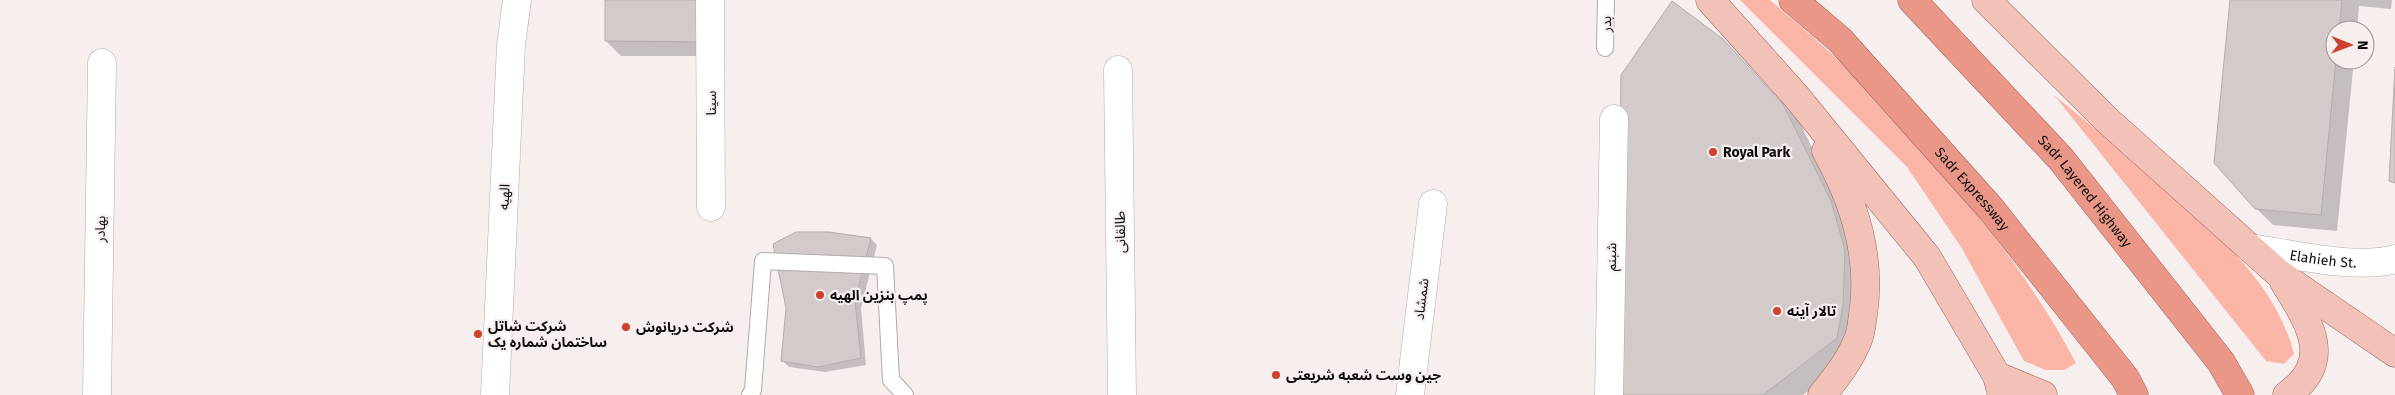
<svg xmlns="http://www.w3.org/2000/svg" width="2395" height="395" viewBox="0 0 2395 395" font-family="'Fira Sans','Noto Sans Arabic',sans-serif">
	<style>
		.green { fill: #fbb5a7 }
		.shadow { fill: #0003 }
		.building { fill: #d2cbca; stroke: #b3adab }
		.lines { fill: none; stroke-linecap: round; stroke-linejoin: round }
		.lane-casing { stroke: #b1aaa9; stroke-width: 18 }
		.street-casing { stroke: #b1aaa9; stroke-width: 29 }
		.primary-casing { stroke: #9d665d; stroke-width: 29 }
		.highway-casing { stroke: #9d665d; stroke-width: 29 }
		.lane { stroke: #fff; stroke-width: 16 }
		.street { stroke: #fff; stroke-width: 28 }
		.primary { stroke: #f2c1b8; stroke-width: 28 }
		.highway { stroke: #ea9788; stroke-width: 28 }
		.poi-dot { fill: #ce412e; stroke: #f6efee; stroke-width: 2 }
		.labels { text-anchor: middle; stroke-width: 4.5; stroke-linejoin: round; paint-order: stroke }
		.street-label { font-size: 14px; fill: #0e0c0c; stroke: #f6efee }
		.poi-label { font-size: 14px; font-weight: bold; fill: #0e0c0c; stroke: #f6efee; text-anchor: start }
	</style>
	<rect width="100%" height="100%" fill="#f6efee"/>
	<g class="green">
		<path d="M1740,0H1770C1796,23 1825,46 1849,71C1935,159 2018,254 2076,363L2064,370H2046L2024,361L1961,247L1907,167Z"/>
		<path d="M2054,95C2094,128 2135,161 2174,196C2223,240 2277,287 2294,354L2284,364L2266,361Z"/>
	</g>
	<g class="shadow">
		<polygon points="606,0 715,0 718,56 621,56 606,41"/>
		<polygon points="2231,0 2392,0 2391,9 2359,6 2357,30 2335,30 2335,60 2354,60 2337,231 2273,225 2256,208"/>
		<polygon points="1740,58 1800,123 1848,220 1862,268 1854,356 1803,395 1613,395"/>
		<polygon points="829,233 871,239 877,245 861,308 866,365 825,372 789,367 782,360"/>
	</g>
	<g class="building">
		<polygon points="605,0 701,0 703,42 605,41"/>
		<polygon points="2230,0 2342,0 2339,30 2335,30 2336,60 2321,215 2255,209 2214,163"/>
		<polygon points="1672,1 1723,39 1783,104 1831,201 1845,250 1843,305 1837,338 1763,395 1612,395 1618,283 1621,75"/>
		<polygon points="2395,67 2395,183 2389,181"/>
		<polygon points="796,232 829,232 871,238 855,301 861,358 818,367 781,361 786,308 773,244"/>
	</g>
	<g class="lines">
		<g class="lane-casing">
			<g id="lane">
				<polyline points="1605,48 1606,0"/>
				<polyline points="750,395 753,390 763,261 885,266 891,380 905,395"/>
			</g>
		</g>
		<g class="street-casing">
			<g id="street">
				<polyline points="710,0 711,207"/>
				<polyline points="1118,70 1122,395"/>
				<path id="s1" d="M2250,248C2292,254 2355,270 2395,259"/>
				<polyline points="97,395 102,63"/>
				<polyline points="495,395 511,45 517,0"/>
				<polyline points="1410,395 1433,204"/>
				<polyline points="1609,395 1614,119"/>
			</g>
		</g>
		<g class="primary-casing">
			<g id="primary">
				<polyline points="1710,0 1795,95 1927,257 1997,376 2002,395"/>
				<polyline points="1986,0 2108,121 2278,273 2395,353"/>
				<path d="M2284,282C2308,321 2336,360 2287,395"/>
				<polyline points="1997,376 2043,395"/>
				<path d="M1822,395C1836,378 1851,359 1859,337C1861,331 1862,322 1863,315C1872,258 1854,201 1826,151"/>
			</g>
		</g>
		<g class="highway-casing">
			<g id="highway">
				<path id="s2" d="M1793,0L1840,40L1991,209L2125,378L2134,395"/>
				<path id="s3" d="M1912,0L2061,159L2221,362L2240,395"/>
			</g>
		</g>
		<use href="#lane" class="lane"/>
		<use href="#street" class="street"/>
		<use href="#primary" class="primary"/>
		<use href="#highway" class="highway"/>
	</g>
	<g class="poi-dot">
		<circle cx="1713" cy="152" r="5"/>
		<circle cx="820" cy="295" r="5"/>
		<circle cx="1777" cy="311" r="5"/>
		<circle cx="626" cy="327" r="5"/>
		<circle cx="478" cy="334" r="5"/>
		<circle cx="1276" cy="375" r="5"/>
	</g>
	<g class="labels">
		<g class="street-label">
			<text transform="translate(1606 24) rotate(-89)" y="5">بدر</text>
			<text transform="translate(711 103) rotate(-90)" y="5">سینا</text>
			<text dy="5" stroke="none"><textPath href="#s2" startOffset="261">Sadr Expressway</textPath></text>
			<text dy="5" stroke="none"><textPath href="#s3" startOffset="258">Sadr Layered Highway</textPath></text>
			<text transform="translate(504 197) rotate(-87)" y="5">الهیه</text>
			<text transform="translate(100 229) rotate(-89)" y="5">بهادر</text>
			<text transform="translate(1120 232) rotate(-91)" y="5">طالقانی</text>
			<text transform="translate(1611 257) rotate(-89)" y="5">شبنم</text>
			<text dy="5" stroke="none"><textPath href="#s1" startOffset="74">Elahieh St.</textPath></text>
			<text transform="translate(1421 299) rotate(-83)" y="5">شمشاد</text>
		</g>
		<g class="poi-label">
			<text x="1723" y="157">Royal Park</text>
			<text x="830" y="300">پمپ بنزین الهیه</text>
			<text x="1787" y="316">تالار آینه</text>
			<text x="488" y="331">شرکت شاتل<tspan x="488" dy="16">ساختمان شماره یک</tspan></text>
			<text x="636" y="332">شرکت دریانوش</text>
			<text x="1286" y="380">جین وست شعبه شریعتی</text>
		</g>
	</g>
	<g transform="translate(2350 45) rotate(91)"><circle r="24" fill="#f6efee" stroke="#999494"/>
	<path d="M0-4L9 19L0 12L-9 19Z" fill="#ce412e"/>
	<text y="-8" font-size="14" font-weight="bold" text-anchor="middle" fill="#0e0c0c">N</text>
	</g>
</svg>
